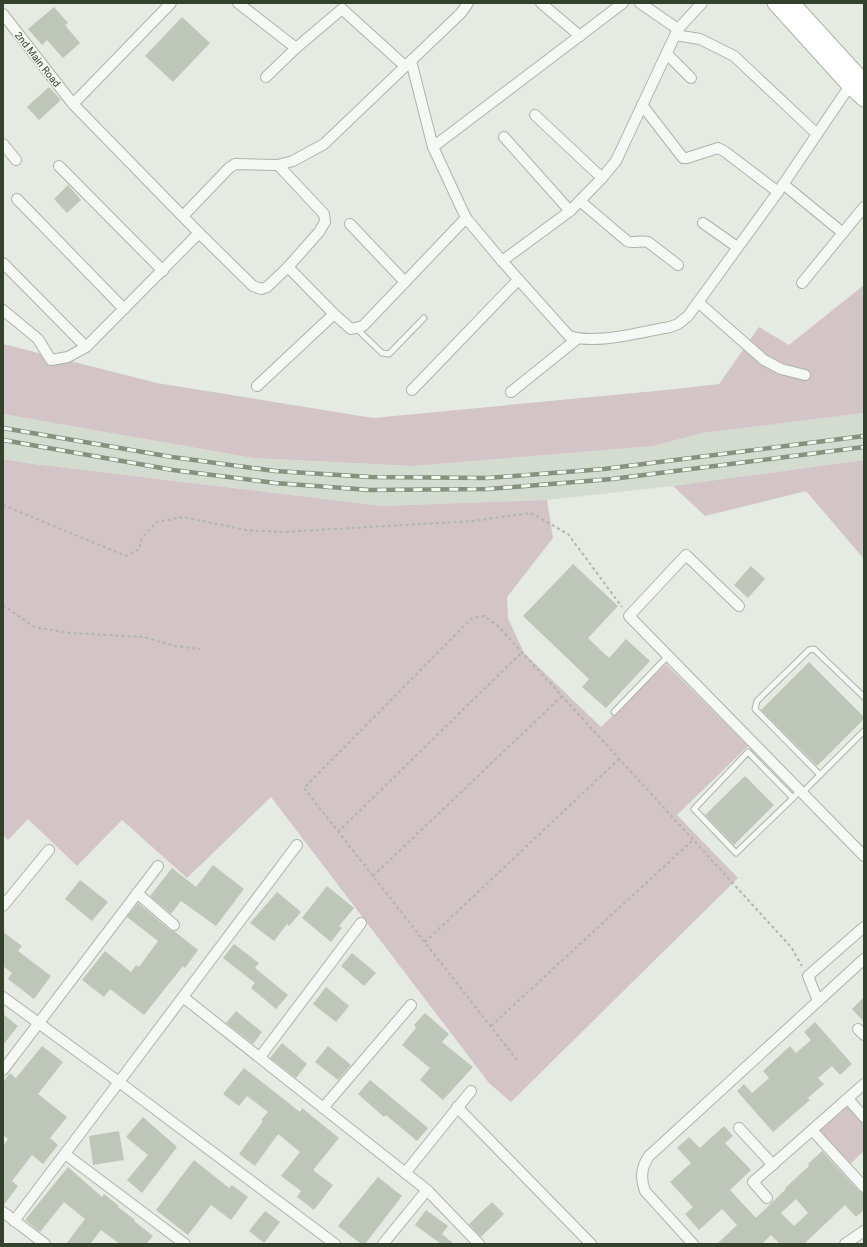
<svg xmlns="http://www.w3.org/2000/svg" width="867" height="1247" viewBox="0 0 867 1247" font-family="Roboto,sans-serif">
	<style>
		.built { fill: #d4dbd1 }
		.green { fill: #d3c4c8 }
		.building { fill: #bec6ba; fill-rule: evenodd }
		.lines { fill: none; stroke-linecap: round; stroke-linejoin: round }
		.service-casing { stroke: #acb4a8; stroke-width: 7 }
		.minor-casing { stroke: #acb4a8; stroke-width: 12 }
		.primary-casing { stroke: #a9b4a3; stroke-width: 17 }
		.path { stroke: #b0b6ad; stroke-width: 2; stroke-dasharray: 3 3; stroke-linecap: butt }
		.service { stroke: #f6f8f5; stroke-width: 5 }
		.minor { stroke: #f6f8f5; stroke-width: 10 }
		.primary { stroke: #fff; stroke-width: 15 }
		.rail-casing { stroke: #85927d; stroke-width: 4.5 }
		.rail { stroke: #f4f7f2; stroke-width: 3; stroke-dasharray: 9; stroke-linecap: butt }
		.labels { text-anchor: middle; stroke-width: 3; stroke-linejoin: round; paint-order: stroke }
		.street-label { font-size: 10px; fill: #33402c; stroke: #f4f7f2 }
	</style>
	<rect width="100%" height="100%" fill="#e5eae3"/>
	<polygon class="built" points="864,413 864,460 673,486 547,500 382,506 26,463 3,459 3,414 253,458 413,466 653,446 703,433"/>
	<g class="green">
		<polygon points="864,285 864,413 703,433 653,446 413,466 253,458 3,414 3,344 157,383 373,418 676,389 719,384 759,327 789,345"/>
		<polygon points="3,459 26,463 382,506 547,500 553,538 507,597 508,618 524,653 601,727 666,664 748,746 677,815 738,878 511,1102 489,1083 271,797 187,878 122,820 77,866 28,819 8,840 3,835"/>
		<polygon points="864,460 864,559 806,491 705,516 673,486"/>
		<polygon points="848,1105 864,1122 864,1151 849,1165 819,1131"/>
	</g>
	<g class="building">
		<polygon points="54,7 68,23 65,25 80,43 63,58 47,40 42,45 28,29"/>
		<polygon points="182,17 210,43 173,82 145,56"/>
		<polygon points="49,87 61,100 39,120 27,107"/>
		<polygon points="68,185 81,200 67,213 54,199"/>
		<polygon points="573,564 618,606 588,638 609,658 626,639 650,661 606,708 582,687 589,679 523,616"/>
		<polygon points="751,566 765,579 748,598 734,585"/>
		<polygon points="809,662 864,717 864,719 817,766 761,710"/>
		<polygon points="745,776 774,805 734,845 705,815"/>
		<polygon points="213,865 244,889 216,926 181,901 171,914 150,896 172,868 196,887"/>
		<polygon points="80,880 108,902 92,921 65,899"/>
		<polygon points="327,886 354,908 339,926 342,928 331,942 302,918"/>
		<polygon points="277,892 301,912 289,926 287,924 274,941 250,923"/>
		<polygon points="138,903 170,930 174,931 198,950 185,968 183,966 144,1015 110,989 104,997 82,980 105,951 131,972 136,965 139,967 158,941 127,917"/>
		<polygon points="3,932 22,946 18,951 51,976 34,999 8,979 12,973 3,966"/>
		<polygon points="234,944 259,963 255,968 288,995 276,1009 251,988 255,983 223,958"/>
		<polygon points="352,953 376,973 364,986 341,966"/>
		<polygon points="326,987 349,1006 336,1022 313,1004"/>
		<polygon points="864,997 864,1022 852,1009"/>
		<polygon points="236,1011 262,1032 253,1044 226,1023"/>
		<polygon points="425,1013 449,1034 442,1042 473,1067 443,1100 420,1080 430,1068 402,1045 416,1028 414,1025"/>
		<polygon points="3,1014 18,1026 3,1045"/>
		<polygon points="815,1022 852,1064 840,1075 832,1066 818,1078 824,1084 808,1098 810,1100 773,1132 737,1091 744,1084 752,1093 769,1078 763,1071 790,1046 796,1053 811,1040 804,1032"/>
		<polygon points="282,1043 307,1064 296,1078 270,1058"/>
		<polygon points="42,1046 63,1062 38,1094 67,1117 50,1138 58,1145 43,1164 32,1155 12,1181 18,1186 3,1206 3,1146 8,1139 3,1135 3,1082 10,1073 16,1078"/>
		<polygon points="328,1046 351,1065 338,1080 315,1062"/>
		<polygon points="244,1068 300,1112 302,1108 339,1138 314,1169 314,1171 333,1185 314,1210 297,1197 301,1191 281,1176 300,1152 278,1134 255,1166 239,1154 263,1121 261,1120 268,1112 247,1096 239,1106 223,1094"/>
		<polygon points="370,1080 428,1128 417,1141 386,1115 384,1117 358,1094"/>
		<polygon points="143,1117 177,1147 142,1193 127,1180 148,1155 126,1137"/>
		<path d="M724,1126L733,1136L725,1143L751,1170L730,1190L756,1218L786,1189L785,1188L809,1166L808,1164L822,1151L859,1191L864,1193V1210L856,1217L845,1205L804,1244H780L771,1235L762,1244H717L737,1225L722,1209L699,1230L685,1214L693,1207L670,1182L691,1163L677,1148L689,1137L700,1148ZM796,1199L808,1213L794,1226L781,1213Z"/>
		<polygon points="119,1131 124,1160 93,1165 89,1136"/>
		<polygon points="194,1160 229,1188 232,1185 248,1197 231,1220 211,1205 188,1235 156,1210"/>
		<polygon points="68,1167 102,1197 104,1194 119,1206 118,1207 135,1220 134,1221 153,1236 146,1244 120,1244 101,1230 90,1244 66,1244 85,1219 64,1202 40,1232 25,1220"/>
		<polygon points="378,1177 402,1196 365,1244 361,1244 338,1226"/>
		<polygon points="492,1202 504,1214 481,1237 469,1224"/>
		<polygon points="426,1210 448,1226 442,1234 454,1244 441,1244 415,1225"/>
		<polygon points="265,1211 280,1222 264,1243 249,1231"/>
	</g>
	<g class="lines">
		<g class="service-casing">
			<g id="service">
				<polyline points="357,329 382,353 389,354 424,318"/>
				<polyline points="614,712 668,656"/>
				<polyline points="820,775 755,709 757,701 809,650 814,649 864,697"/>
				<polyline points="802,793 864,731"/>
				<polyline points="793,798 748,752 694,809 736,853 793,798 800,790"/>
			</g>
		</g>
		<g class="minor-casing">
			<g id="minor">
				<polyline points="238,3 296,48"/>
				<polyline points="541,3 580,36"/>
				<polyline points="640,3 678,29"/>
				<polyline points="3,14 73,104 199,233 253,286 261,289 267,287 288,267 334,314 351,329 363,326 466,218 502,261 570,211 602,178 616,161 678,29 702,3"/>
				<polyline points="675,35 700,39 734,56 817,134"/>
				<polyline points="667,54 691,78"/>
				<polyline points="411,61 433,147 466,218"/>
				<polyline points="266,77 296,48 342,9 405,66"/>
				<polyline points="73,104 171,3"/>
				<polyline points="642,105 683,158 687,158 718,148 724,151 778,192"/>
				<polyline points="535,115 602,178"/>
				<polyline points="504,137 570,211"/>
				<polyline points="3,144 16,160"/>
				<polyline points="433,147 623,3"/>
				<polyline points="278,165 324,214 325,222 319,232 288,267"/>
				<polyline points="59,166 163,271"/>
				<polyline points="783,184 843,233"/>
				<polyline points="17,199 124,309"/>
				<path d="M580,201L627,241C633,244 641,240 648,242L678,265"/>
				<polyline points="183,216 229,168 235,164 278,165 293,161 324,144 461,13 468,3"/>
				<polyline points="703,223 737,247"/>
				<polyline points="350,224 405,282"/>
				<path d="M502,261L569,336C597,345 640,332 670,327L678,324L688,316L778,192L853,81"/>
				<polyline points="3,263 86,347"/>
				<polyline points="802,283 864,207"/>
				<polyline points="698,302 764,360 781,369 805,375"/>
				<polyline points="3,310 38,339 51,360 68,357 86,347 199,233"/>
				<polyline points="257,386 334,314"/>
				<polyline points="412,390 518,280"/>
				<polyline points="511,392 577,339"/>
				<polyline points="739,606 686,555 629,616 864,856"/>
				<polyline points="137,893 174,925"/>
				<polyline points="3,906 49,850"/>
				<polyline points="3,997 119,1082 335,1244"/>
				<polyline points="183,997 427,1190 479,1244"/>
				<polyline points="818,1001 808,976 864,927"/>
				<polyline points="858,1029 864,1035"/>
				<polyline points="260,1057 361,923"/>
				<polyline points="3,1070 158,866"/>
				<polyline points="848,1099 864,1117"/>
				<polyline points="457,1107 591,1244"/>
				<polyline points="323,1108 411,1005"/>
				<polyline points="739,1128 773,1165"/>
				<polyline points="812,1130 864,1084"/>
				<polyline points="65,1154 185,1244"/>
				<polyline points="405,1173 471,1091"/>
				<polyline points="767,1198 753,1182 812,1130 864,1187"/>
				<polyline points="3,1212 45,1244"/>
				<polyline points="14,1221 119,1082 297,845"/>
				<polyline points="383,1244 427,1190"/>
				<path d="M693,1244L645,1191C640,1178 641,1167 649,1156L864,959"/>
				<polyline points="845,1244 864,1231"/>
			</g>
		</g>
		<g class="primary-casing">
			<g id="primary">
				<polyline points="775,3 850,86 864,99"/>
				<polyline points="792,3 864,82"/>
			</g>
		</g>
		<g class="path">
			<polyline points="3,505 126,556 139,549 142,538 157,522 183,517 246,530 282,532 473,521 531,513 568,534 622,607"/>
			<polyline points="3,605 34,627 70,633 143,637 175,646 200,649"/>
			<polyline points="338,832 522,652"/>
			<polyline points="373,876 562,696"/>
			<polyline points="425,942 619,759"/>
			<polyline points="491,1026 693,840"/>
			<polyline points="517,1060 304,788 472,618 484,616 498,626 791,947 802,966"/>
		</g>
		<use href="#service" class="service"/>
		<use href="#minor" class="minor"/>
		<use href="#primary" class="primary"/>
		<g class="rail-casing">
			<g id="rail">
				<polyline points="3,428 172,457 275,471 371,477 487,478 604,469 864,436"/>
				<polyline points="3,440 173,470 275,483 370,490 488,489 612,479 864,447"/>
			</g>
		</g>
		<use href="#rail" class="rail"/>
	</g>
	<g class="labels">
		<g class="street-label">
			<text transform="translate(38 59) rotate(52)" y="4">2nd Main Road</text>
		</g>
	</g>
	<rect width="867" height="1247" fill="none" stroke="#33402c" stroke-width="8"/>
</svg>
